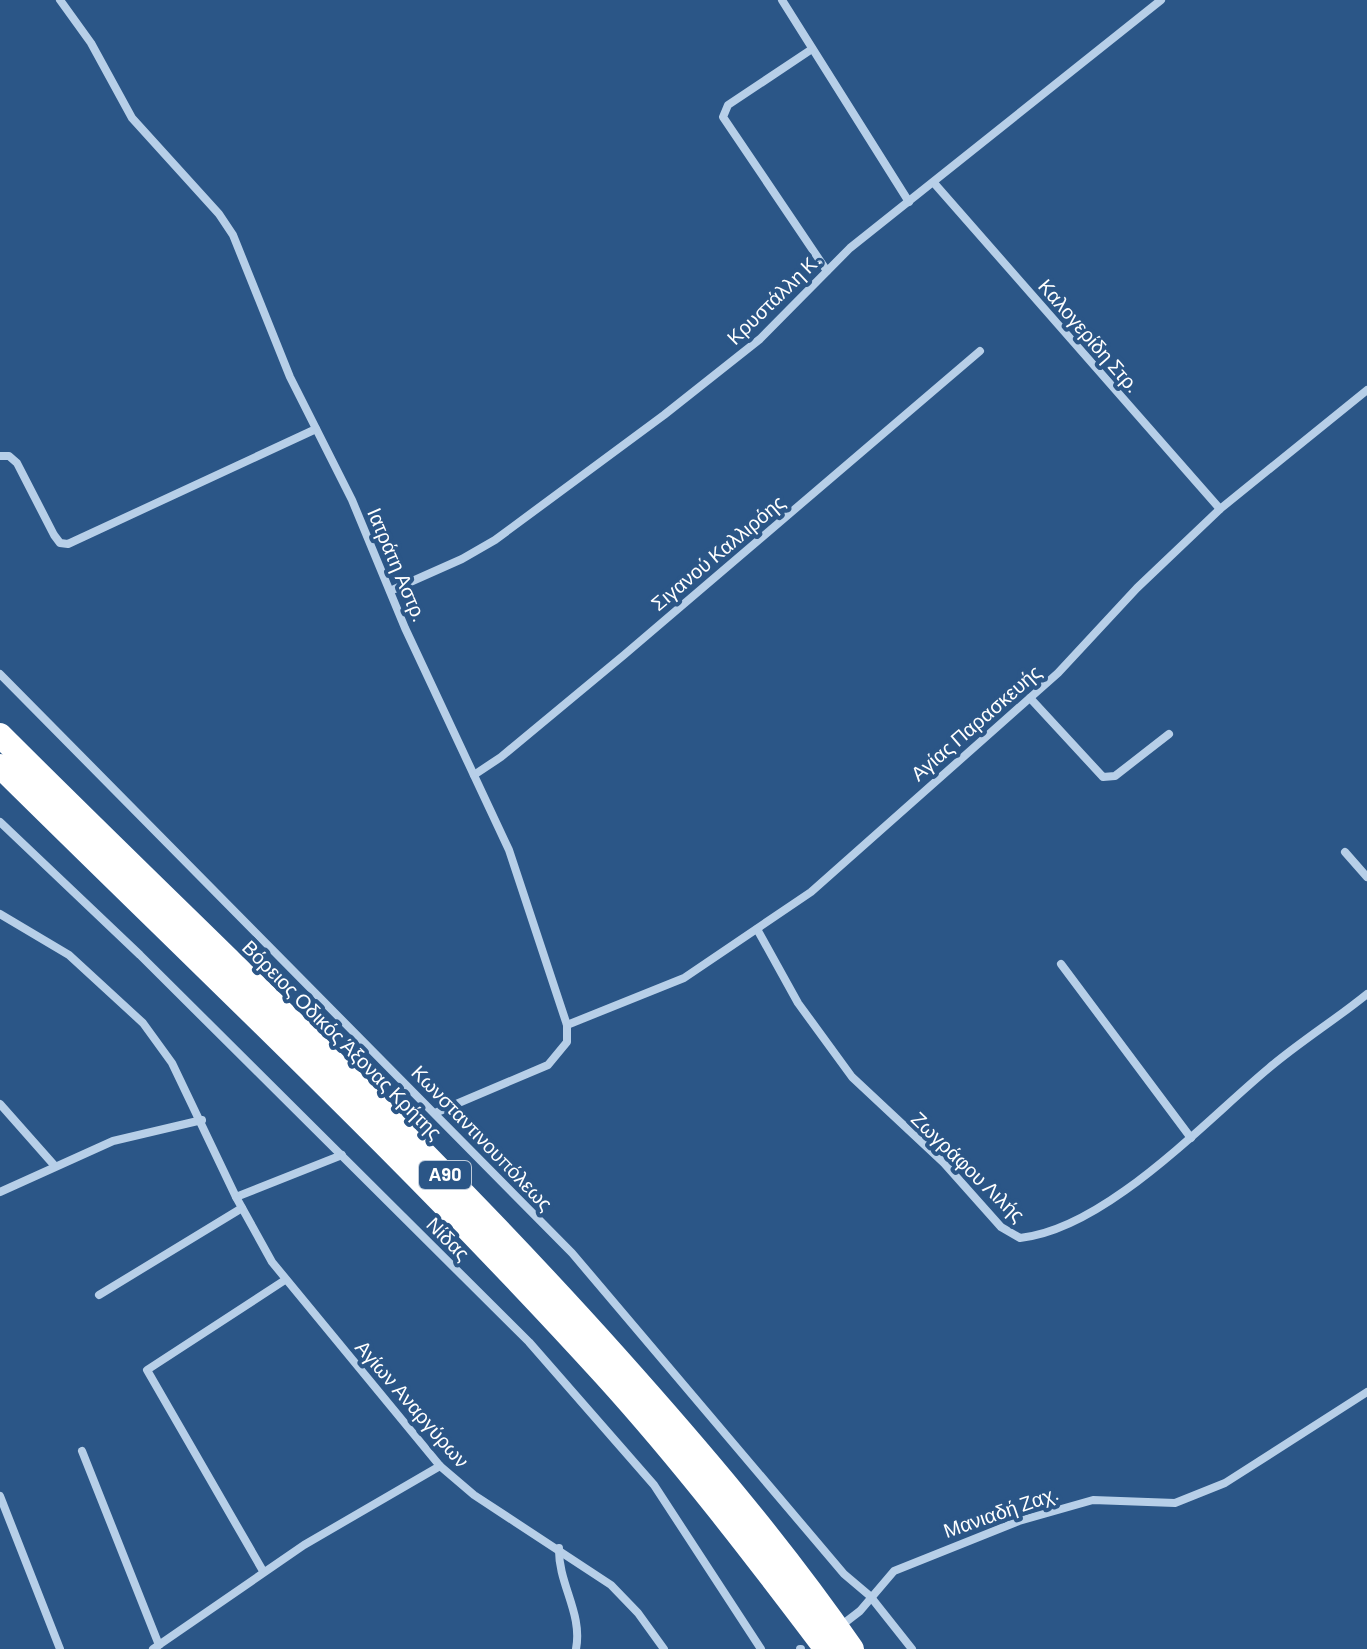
<svg xmlns="http://www.w3.org/2000/svg" width="1367" height="1649" viewBox="0 0 1367 1649" font-family="Barlow,sans-serif">
	<style>
		.lines { fill: none; stroke-linecap: round; stroke-linejoin: round }
		.minor { stroke: #b7cfe8; stroke-width: 8 }
		.motorway { stroke: #fff; stroke-width: 24 }
		.labels { text-anchor: middle; stroke-width: 8; stroke-linejoin: round; paint-order: stroke }
		.shield { fill: #2b5687; stroke: #bfccdb; stroke-width: 2 }
		.shield-label { font-size: 18px; font-weight: bold; fill: #fff }
		.street-label { font-size: 20px; fill: #fff; stroke: #2b5687 }
	</style>
	<rect width="100%" height="100%" fill="#2b5687"/>
	<g class="lines">
		<g class="minor">
			<polyline points="60,0 91,43 132,118 219,214 233,235 290,377 352,500 405,628 509,850 567,1025 567,1042 548,1065 435,1113"/>
			<polyline points="782,0 909,202"/>
			<polyline points="812,49 728,105 723,117 827,271"/>
			<polyline points="934,183 1220,509"/>
			<polyline points="0,456 9,456 17,463 54,535 60,543 68,544 316,429"/>
			<polyline points="390,591 462,559 495,540 664,415 760,339 850,248 1161,0"/>
			<polyline points="0,674 572,1253 844,1574 870,1596 912,1649"/>
			<polyline points="1030,698 1103,777 1115,776 1169,734"/>
			<polyline points="474,775 501,757 624,655 980,351"/>
			<polyline points="0,822 140,955 529,1342 654,1485 761,1649"/>
			<polyline points="1345,852 1367,877"/>
			<polyline points="0,914 69,955 143,1023 172,1063 236,1197 272,1262 440,1466 474,1495 611,1585 638,1613 664,1649"/>
			<path d="M757,929L798,1003L852,1077L944,1163L1001,1227L1020,1238C1106,1229 1205,1121 1269,1068C1301,1041 1335,1020 1367,994"/>
			<polyline points="1061,964 1191,1138"/>
			<polyline points="567,1025 684,978 811,892 1058,673 1137,588 1220,509 1367,390"/>
			<polyline points="0,1104 54,1165"/>
			<polyline points="0,1192 113,1141 202,1120"/>
			<polyline points="236,1197 342,1155"/>
			<polyline points="99,1295 242,1208"/>
			<polyline points="82,1451 159,1645"/>
			<polyline points="0,1496 60,1649"/>
			<path d="M559,1548C558,1584 583,1613 576,1649"/>
			<polyline points="263,1571 147,1370 285,1280"/>
			<polyline points="847,1621 860,1611 894,1571 1019,1521 1093,1500 1175,1503 1225,1483 1367,1392"/>
			<polyline points="153,1649 304,1545 440,1466"/>
			<polyline points="800,1649 801,1649"/>
		</g>
		<g class="motorway">
			<path d="M0,735C206,941 421,1139 615,1356C699,1450 780,1545 852,1649"/>
			<path d="M0,766C203,967 412,1163 604,1374C683,1461 755,1555 826,1649"/>
		</g>
	</g>
	<g class="labels">
		<rect class="shield" x="419" y="1161" width="52" height="28" rx="6"/>
		<g class="shield-label">
			<text x="445" y="1181">Α90</text>
		</g>
		<g class="street-label">
			<text transform="translate(774 299) rotate(-44)" y="7">Κρυστάλλη Κ.</text>
			<text transform="translate(1089 336) rotate(49)" y="7">Καλογερίδη Στρ.</text>
			<text transform="translate(718 553) rotate(-40)" y="7">Σιγανού Καλλιρόης</text>
			<text transform="translate(397 565) rotate(67)" y="7">Ιατράτη Αστρ.</text>
			<text transform="translate(976 723) rotate(-41)" y="7">Αγίας Παρασκευής</text>
			<text transform="translate(342 1040) rotate(45)" y="7">Βόρειος Οδικός Άξονας Κρήτης</text>
			<text transform="translate(482 1138) rotate(46)" y="7">Κωνσταντινουπόλεως</text>
			<text transform="translate(968 1167) rotate(44)" y="7">Ζωγράφου Λιλής</text>
			<text transform="translate(448 1239) rotate(45)" y="7">Νίδας</text>
			<text transform="translate(412 1404) rotate(49)" y="7">Αγίων Αναργύρων</text>
			<text transform="translate(1001 1512) rotate(-19)" y="7">Μανιαδή Ζαχ.</text>
		</g>
	</g>
</svg>
